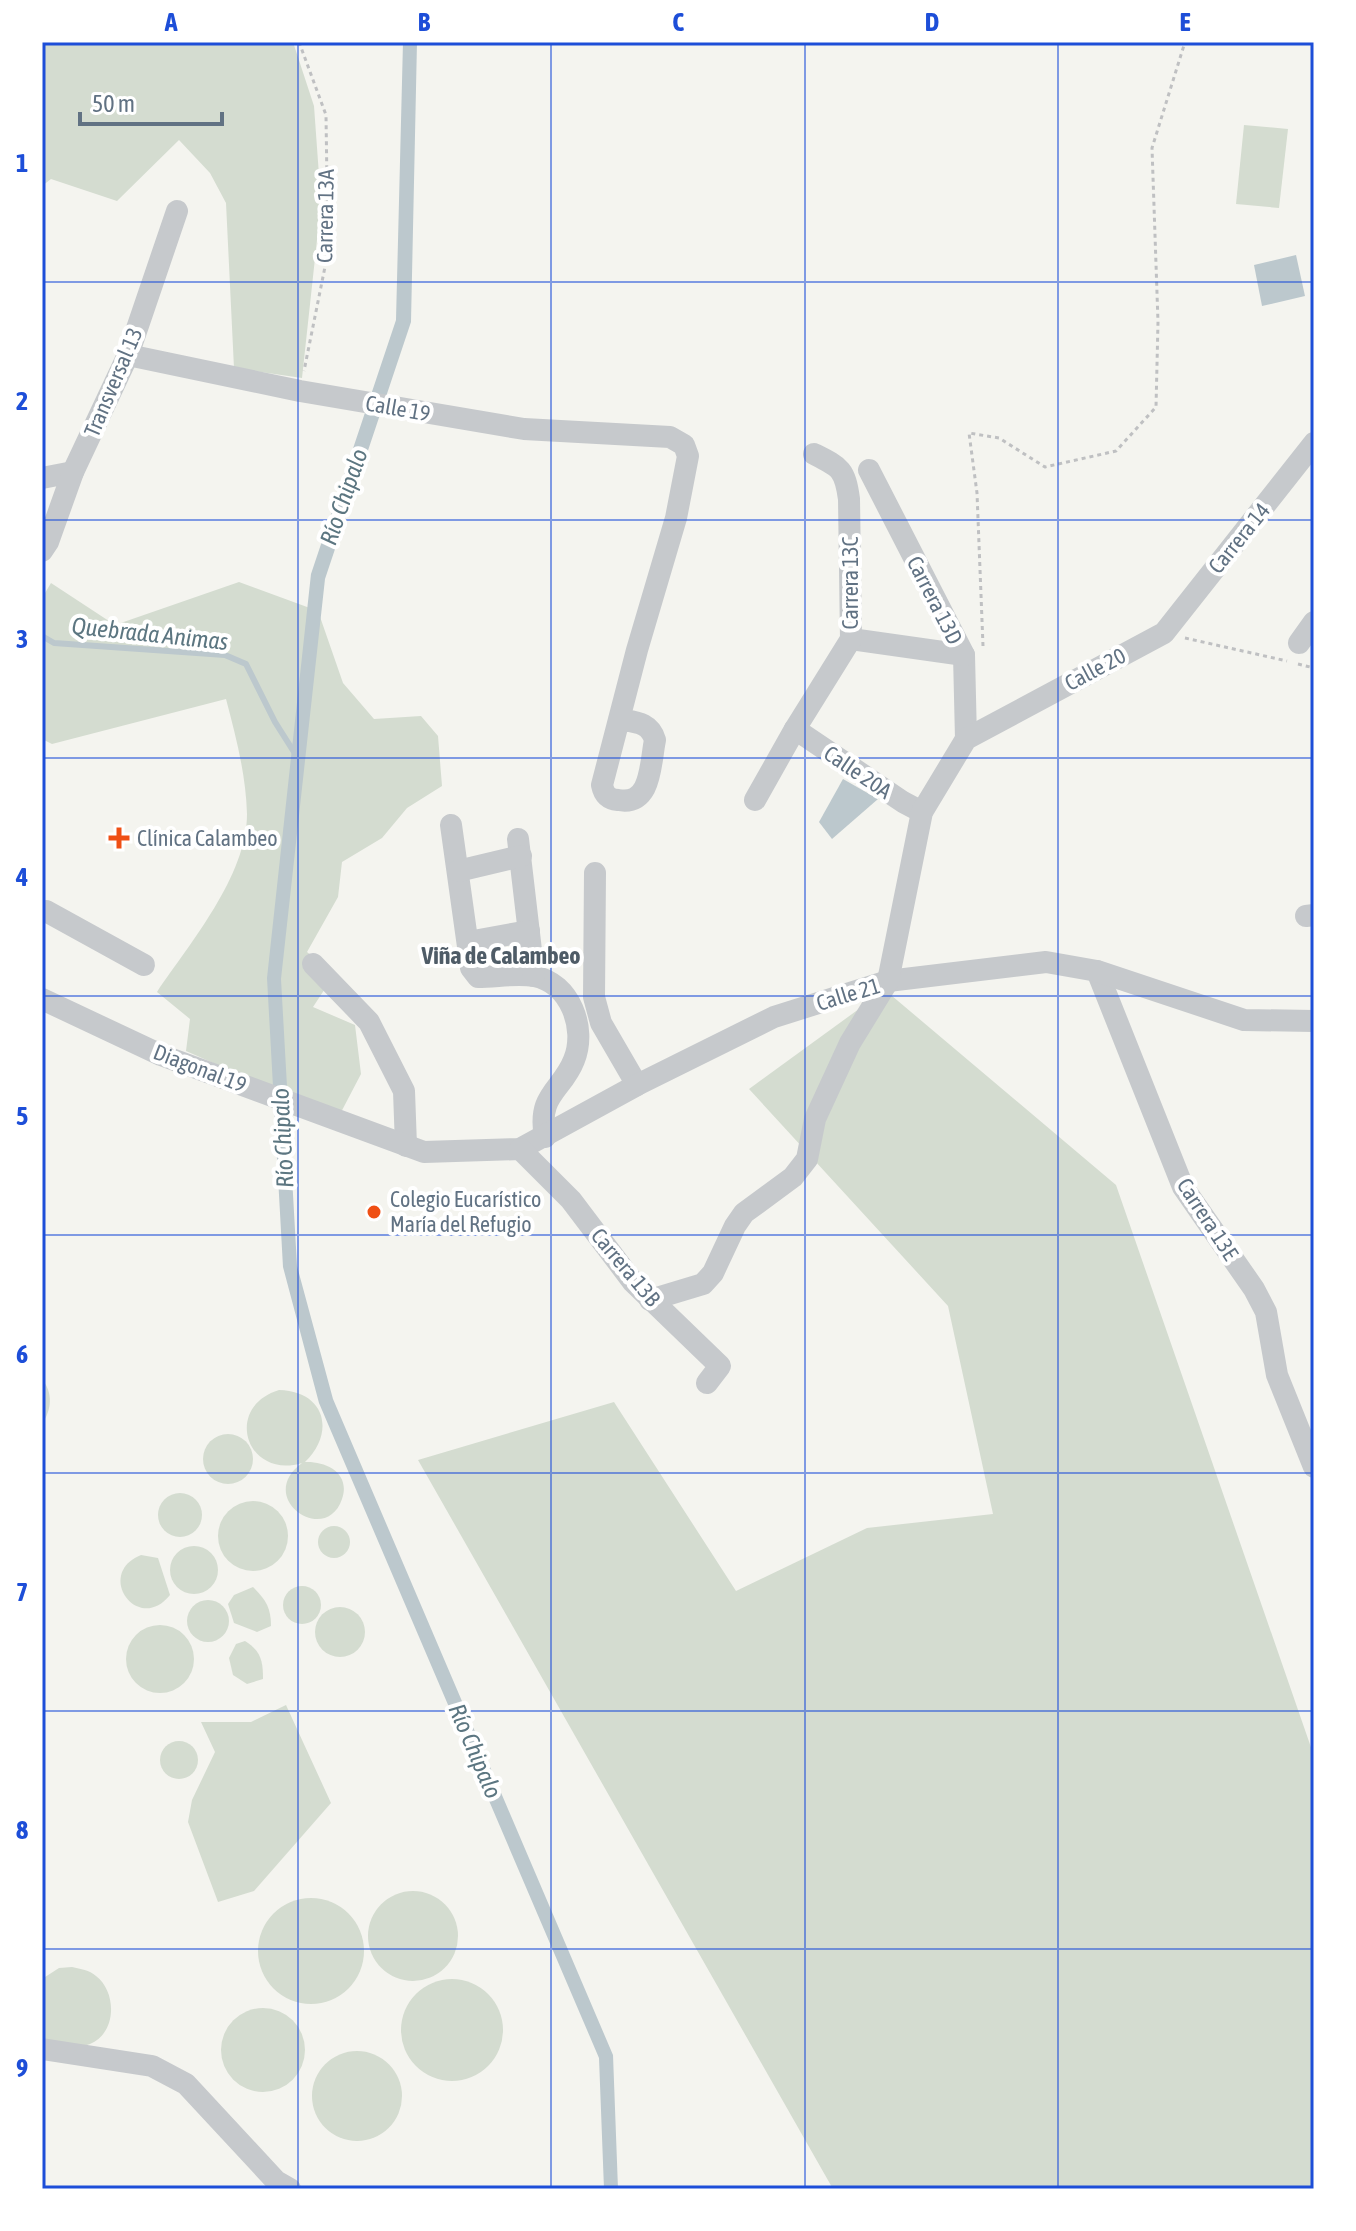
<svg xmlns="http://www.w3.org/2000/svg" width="1356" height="2231" viewBox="0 0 1356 2231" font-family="'Asap Condensed',sans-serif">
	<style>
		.green { fill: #d4dcd0 }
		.water { fill: #bcc8cd }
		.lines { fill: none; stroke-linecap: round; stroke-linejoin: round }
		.stream { stroke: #bcc8cd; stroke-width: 6 }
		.path { stroke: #bfc0c2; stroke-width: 3; stroke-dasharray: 4 4; stroke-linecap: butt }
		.minor { stroke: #c6c9cc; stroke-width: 22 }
		.grid { fill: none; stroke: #1d4ed8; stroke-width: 2; stroke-opacity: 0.55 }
		.poi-dot { fill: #ef4f14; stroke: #fff; stroke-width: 3 }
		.labels { text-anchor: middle; stroke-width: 8; stroke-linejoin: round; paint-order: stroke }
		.street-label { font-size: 22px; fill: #617283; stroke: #fff }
		.poi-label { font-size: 22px; fill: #617283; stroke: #fff; text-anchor: start }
		.water-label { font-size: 24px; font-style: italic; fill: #5c7681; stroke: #fff }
		.neighbourhood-label { font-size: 24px; font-weight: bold; fill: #4f5c67; stroke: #fff }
		.neatline { fill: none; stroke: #1d4ed8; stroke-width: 3 }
		.grid-label { font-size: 26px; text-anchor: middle; font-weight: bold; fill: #1d4ed8 }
	</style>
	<rect width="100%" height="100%" fill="#f4f4ef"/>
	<g class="green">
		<polygon points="42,42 293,42 314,106 321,203 302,378 234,368 226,203 210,173 179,140 117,201 51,179 42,186"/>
		<polygon points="1244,125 1288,129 1279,208 1236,204"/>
		<path d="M239,582L318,611L343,683L374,719L421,716L438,736L442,786L407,808L382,838L342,862L338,897L307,952L334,975L313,1007L355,1025L361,1074L338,1118L186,1051L190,1019L157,992C190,943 247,876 247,814C246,775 236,737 226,699L52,744L42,739V598L51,583L115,625Z"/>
		<polygon points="885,990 1116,1185 1314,1756 1314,2189 833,2189 418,1460 614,1402 736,1591 867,1528 993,1514 948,1306 749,1089"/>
		<path d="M42,1379C53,1393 52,1409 42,1424Z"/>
		<path d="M279,1390C325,1391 336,1432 305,1462C326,1461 351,1473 342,1499C326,1547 254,1498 302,1463C246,1480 223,1407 279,1390Z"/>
		<circle cx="228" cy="1459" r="25"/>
		<circle cx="180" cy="1515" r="22"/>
		<circle cx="253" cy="1536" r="35"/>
		<circle cx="334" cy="1542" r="16"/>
		<circle cx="194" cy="1570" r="24"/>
		<path d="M141,1555L158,1558L170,1595C138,1635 94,1574 141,1555Z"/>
		<circle cx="302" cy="1605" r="19"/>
		<path d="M253,1587C266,1600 271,1608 271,1626L257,1632L234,1623L228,1604L234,1595Z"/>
		<circle cx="208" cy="1621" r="21"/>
		<circle cx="340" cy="1632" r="25"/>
		<circle cx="160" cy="1659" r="34"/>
		<path d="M245,1641C261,1651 263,1661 263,1679L247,1684L233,1675L229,1658L236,1644Z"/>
		<polygon points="286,1705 331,1803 254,1891 218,1902 188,1822 192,1800 215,1752 201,1722 251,1722"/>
		<circle cx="179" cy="1760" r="19"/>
		<circle cx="413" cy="1936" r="45"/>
		<circle cx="311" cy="1951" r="53"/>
		<path d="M72,1967C81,1969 89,1970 96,1976C117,1992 117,2033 90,2044C83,2047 72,2045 65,2044C55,2043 49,2044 42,2037V1979L59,1968Z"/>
		<circle cx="452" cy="2030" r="51"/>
		<circle cx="263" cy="2050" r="42"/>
		<circle cx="357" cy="2096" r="45"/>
	</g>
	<g class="water">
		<polygon points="403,42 417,42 411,322 325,579 281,979 297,1266 333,1399 613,2055 618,2189 604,2189 599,2058 319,1403 283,1267 267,978 311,574 396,320"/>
		<polygon points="1296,255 1305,296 1262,306 1254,265"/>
		<polygon points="843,779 878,799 832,839 819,822"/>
	</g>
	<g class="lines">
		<polyline class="stream" points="42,636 54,643 225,655 246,664 275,722 294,752"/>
		<g class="path">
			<polyline points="299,42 326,115 328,252 304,371"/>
			<polyline points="1185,638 1287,661"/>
			<polyline points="983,646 977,493 969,433 999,438 1045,467 1116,451 1156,407 1158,322 1152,148 1185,42"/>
			<polyline points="1298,664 1314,668"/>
		</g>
		<g class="minor">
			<path d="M128,355L300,391L524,429L670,437L684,445L688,456L676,518L637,650L602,785C604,795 608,799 618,800C652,806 650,764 655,740C650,722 635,722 619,719"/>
			<polyline points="869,470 964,655 966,739"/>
			<polyline points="42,478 73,472"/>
			<polyline points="42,551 48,542 73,472 128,355 177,211"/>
			<polyline points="851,639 964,655"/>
			<polyline points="1299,643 1314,622"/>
			<polyline points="795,729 903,802 922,812"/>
			<path d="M755,800L795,729L851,639L849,499C845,469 840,467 814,454"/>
			<path d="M451,825L471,968L478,977C496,977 517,973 534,976C570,983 587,1028 574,1060C562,1091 537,1094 545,1137"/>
			<polyline points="518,839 534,976"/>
			<polyline points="458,871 521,856"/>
			<polyline points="595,873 594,997 601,1023 637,1085"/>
			<polyline points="46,911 144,965"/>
			<polyline points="1306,916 1314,915"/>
			<polyline points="468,942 529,931"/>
			<polyline points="313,964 369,1022 404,1091 406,1146"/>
			<polyline points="1097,971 1183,1187 1254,1289 1266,1312 1277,1375 1314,1467"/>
			<polyline points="42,999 161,1055 424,1152 520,1149 637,1085 774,1017 888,981 1046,962 1097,971 1244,1020 1314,1021"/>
			<polyline points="520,1149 571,1200 633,1282 720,1366 707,1383"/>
			<polyline points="650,1300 703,1284 713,1273 735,1226 744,1213 793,1177 807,1159 815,1119 850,1043 888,981 922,812 966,739 1164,633 1314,443"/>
			<polyline points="42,2049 152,2066 186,2084 276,2181 290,2189"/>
		</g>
	</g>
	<path class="grid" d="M298,42V2189M551,42V2189M805,42V2189M1058,42V2189M42,282H1314M42,520H1314M42,758H1314M42,996H1314M42,1235H1314M42,1473H1314M42,1711H1314M42,1949H1314"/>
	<g class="poi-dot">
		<path d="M115 826h8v8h8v8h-8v8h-8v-8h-8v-8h8z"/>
		<circle cx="374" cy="1212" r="8"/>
	</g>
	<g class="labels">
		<g class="street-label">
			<text transform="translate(325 216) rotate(-89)" y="8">Carrera 13A</text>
			<text transform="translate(113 382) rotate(-67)" y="8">Transversal 13</text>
			<text transform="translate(398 408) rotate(10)" y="8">Calle 19</text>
			<text transform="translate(1239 538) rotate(-51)" y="8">Carrera 14</text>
			<text transform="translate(850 583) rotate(-90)" y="8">Carrera 13C</text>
			<text transform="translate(935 600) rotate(63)" y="8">Carrera 13D</text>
			<text transform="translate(1095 669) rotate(-28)" y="8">Calle 20</text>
			<text transform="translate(858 772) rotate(34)" y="8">Calle 20A</text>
			<text transform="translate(848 994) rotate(-17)" y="8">Calle 21</text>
			<text transform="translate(200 1068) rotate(21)" y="8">Diagonal 19</text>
			<text transform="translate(1208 1219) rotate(57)" y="8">Carrera 13E</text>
			<text transform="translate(626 1267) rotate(50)" y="8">Carrera 13B</text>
		</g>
		<g class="poi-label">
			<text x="137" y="846">Clínica Calambeo</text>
			<text x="390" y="1207">Colegio Eucarístico<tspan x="390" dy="25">María del Refugio</tspan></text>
		</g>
		<g class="water-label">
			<text transform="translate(344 497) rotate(-71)" y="8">Río Chipalo</text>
			<text transform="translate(150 634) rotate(6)" y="8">Quebrada Animas</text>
			<text transform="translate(283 1138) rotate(-93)" y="8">Río Chipalo</text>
			<text transform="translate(475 1751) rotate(67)" y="8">Río Chipalo</text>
		</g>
		<g class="neighbourhood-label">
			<text x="501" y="964">Viña de Calambeo</text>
		</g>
	</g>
	<rect width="1356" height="2231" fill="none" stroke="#ffffff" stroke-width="88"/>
	<path d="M80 112v12h142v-12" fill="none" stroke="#617283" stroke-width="4"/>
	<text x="92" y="112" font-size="24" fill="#617283" stroke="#ffffff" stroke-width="6" paint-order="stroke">50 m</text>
	<rect x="44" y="44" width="1268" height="2143" class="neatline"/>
	<g class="grid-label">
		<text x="171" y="31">A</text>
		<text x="424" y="31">B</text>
		<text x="678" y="31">C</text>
		<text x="932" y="31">D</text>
		<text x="1185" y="31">E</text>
		<text x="22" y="172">1</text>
		<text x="22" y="410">2</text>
		<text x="22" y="648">3</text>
		<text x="22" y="886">4</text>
		<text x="22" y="1125">5</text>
		<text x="22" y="1363">6</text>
		<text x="22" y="1601">7</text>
		<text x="22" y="1839">8</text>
		<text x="22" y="2077">9</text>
	</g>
</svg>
